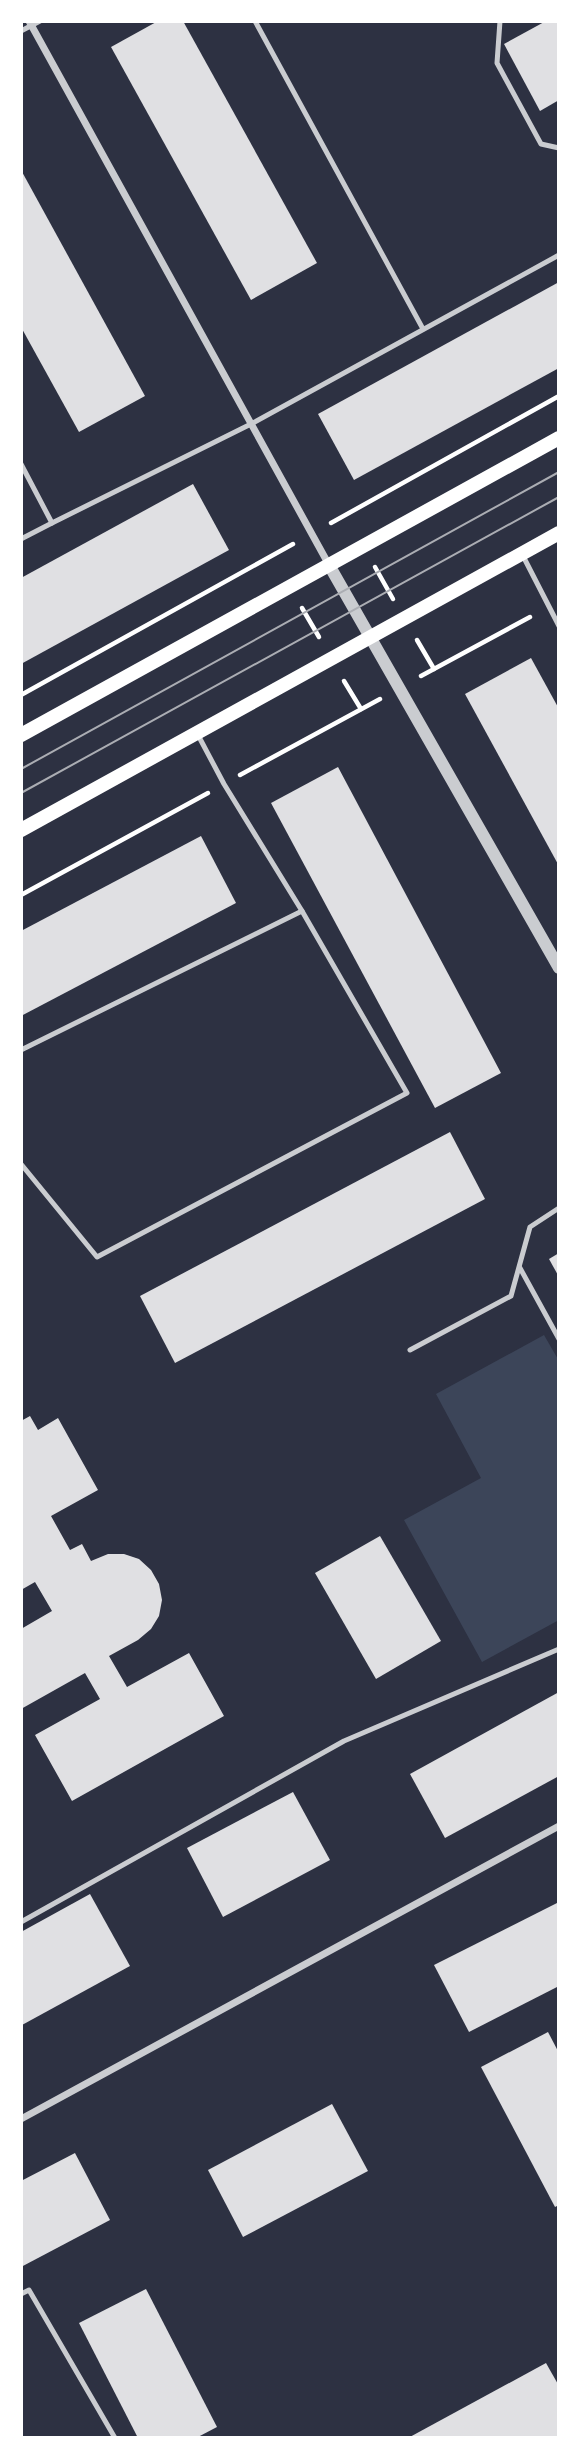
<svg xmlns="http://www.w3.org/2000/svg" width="580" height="2459" viewBox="0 0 580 2459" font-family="'IBM Plex Sans',sans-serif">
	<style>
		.green { fill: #3c4559 }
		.building { fill: #e0e0e3 }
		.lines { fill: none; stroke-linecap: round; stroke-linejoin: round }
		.path { stroke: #fff; stroke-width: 4.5 }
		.service { stroke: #caccd0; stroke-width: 5 }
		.minor { stroke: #caccd0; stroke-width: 7 }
		.tertiary { stroke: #caccd0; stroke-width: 12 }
		.secondary { stroke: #fff; stroke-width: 14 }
		.tram { stroke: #abadb3; stroke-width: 2 }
	</style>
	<rect width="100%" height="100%" fill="#2d3142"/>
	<polygon class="green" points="544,1335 559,1361 559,1620 482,1662 404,1520 481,1478 436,1394"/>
	<g class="building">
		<polygon points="158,21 183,21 317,263 251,300 111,47"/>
		<polygon points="546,21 559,21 559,100 540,111 504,44"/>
		<polygon points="21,170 145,396 79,432 21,327"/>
		<polygon points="559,282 559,368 354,480 318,414"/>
		<polygon points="193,484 229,550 21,664 21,578"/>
		<polygon points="531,658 559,709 559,866 465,694"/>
		<polygon points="338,767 501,1073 435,1108 271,803"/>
		<polygon points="201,836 236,903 21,1016 21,931"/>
		<polygon points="450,1132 485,1199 175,1363 140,1296"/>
		<polygon points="559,1253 559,1277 549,1259"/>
		<polygon points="30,1416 38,1430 58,1418 98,1490 51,1516 70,1550 82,1544 91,1561 108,1554 124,1554 139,1559 151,1570 159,1584 162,1600 159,1616 151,1629 138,1640 109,1656 127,1687 189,1653 224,1716 72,1801 35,1735 100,1699 85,1673 21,1709 21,1629 52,1611 35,1582 21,1590 21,1421"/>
		<polygon points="380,1536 441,1641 376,1679 315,1573"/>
		<polygon points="559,1692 559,1776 445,1838 410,1774"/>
		<polygon points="293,1792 330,1860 223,1917 187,1848"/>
		<polygon points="90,1894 130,1966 22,2025 21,1932"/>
		<polygon points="559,1902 559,1986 469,2032 434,1965"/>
		<polygon points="548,2032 559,2053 559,2205 555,2207 481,2067"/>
		<polygon points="332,2104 368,2171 243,2237 208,2170"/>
		<polygon points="75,2153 110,2220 21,2267 21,2181"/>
		<polygon points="146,2289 217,2427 196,2438 138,2438 79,2323"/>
		<polygon points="546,2363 559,2386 559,2438 408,2438"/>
	</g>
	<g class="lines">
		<g class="path">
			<polyline points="331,523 559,396"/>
			<polyline points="375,567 393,599"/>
			<polyline points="302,608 319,637"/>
			<polyline points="417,640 434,669"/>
			<polyline points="421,676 530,617"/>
			<polyline points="344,681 361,709"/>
			<polyline points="21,695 293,544"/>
			<polyline points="240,775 380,699"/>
			<polyline points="21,895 208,793"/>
		</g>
		<g class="service">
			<polyline points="255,21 423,329"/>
			<polyline points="500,21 497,63 541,144 559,148"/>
			<polyline points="21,31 40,21"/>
			<polyline points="21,464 52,523 251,424 559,255"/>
			<polyline points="21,539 52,523"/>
			<polyline points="522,554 559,626"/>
			<polyline points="21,1050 302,911 224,784 198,735"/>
			<polyline points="21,1164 97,1257 407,1093 302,911"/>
			<polyline points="520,1268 559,1339"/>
			<polyline points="410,1350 511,1296 530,1227 559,1208"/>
			<polyline points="21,1922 344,1741 559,1649"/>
			<polyline points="21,2294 29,2290 115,2438"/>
		</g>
		<g class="minor">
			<polyline points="29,21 329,565"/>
			<polyline points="21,2119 559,1826"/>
		</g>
		<polyline class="tertiary" points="329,565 559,968"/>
		<g class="secondary">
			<polyline points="21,735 559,438"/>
			<polyline points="21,830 559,533"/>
		</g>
		<g class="tram">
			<polyline points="21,769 559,472"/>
			<polyline points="21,793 559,497"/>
		</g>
	</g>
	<rect width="580" height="2459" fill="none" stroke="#ffffff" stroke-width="46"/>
</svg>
